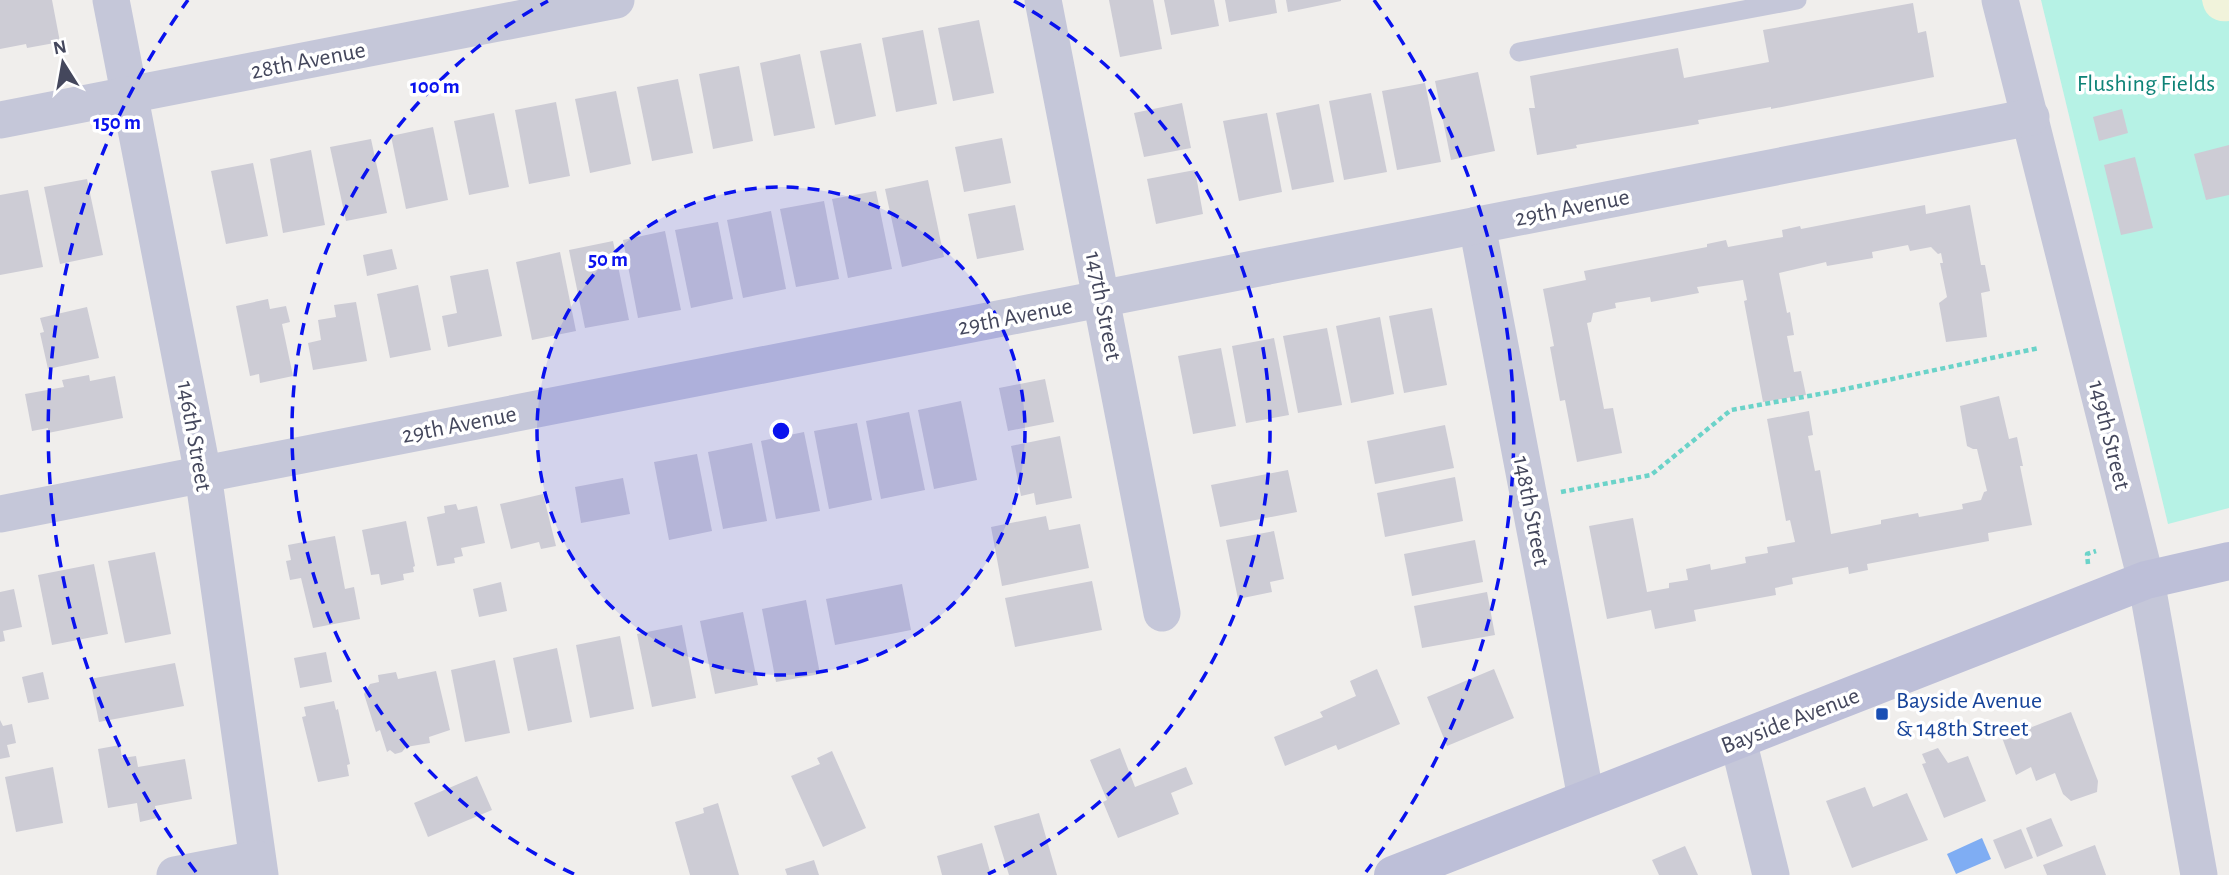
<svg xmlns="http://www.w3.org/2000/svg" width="2229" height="875" viewBox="0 0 2229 875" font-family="'Alegreya Sans',sans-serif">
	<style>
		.green { fill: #b6f2e5 }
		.sand { fill: #f1f3db }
		.water { fill: #7fadf3 }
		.building { fill: #cdccd5 }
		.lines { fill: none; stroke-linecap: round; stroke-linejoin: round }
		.path { stroke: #6bd3c9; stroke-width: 4.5; stroke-dasharray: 5 3.5; stroke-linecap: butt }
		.lane { stroke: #c5c7d9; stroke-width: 19 }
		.street { stroke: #c5c7d9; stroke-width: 37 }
		.secondary { stroke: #bdbfd8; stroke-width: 38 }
		.ring { fill: none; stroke: #0912ee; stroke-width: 3.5; stroke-dasharray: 12 9 }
		.transit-dot { fill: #1a4fb4; stroke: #fff; stroke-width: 2.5 }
		.labels { text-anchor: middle; stroke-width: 7; stroke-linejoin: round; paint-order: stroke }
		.street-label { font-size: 24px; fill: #44475c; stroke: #fff }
		.park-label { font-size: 24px; fill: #0e8377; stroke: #fff }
		.transit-label { font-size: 24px; fill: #164399; stroke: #fff; text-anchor: start }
		.centre { fill: #0912ee; stroke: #fff; stroke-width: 3.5 }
		.ring-label { font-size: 21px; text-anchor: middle; font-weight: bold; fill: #0912ee; stroke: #fff; stroke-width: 7; stroke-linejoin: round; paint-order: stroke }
	</style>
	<rect width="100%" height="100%" fill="#f0eeec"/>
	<polygon class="green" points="2041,0 2229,0 2229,508 2168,524"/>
	<path class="sand" d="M2202,0H2229V21C2214,23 2204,15 2202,0Z"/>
	<polygon class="water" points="1982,838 1991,859 1956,874 1947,854"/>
	<g class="building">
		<polygon points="0,0 52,0 60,42 27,48 26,44 0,49"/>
		<polygon points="1109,0 1153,0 1162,49 1120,57"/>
		<polygon points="1164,0 1214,0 1219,26 1171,35"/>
		<polygon points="1225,0 1275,0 1277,13 1229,22"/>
		<polygon points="1286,0 1341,0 1341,1 1288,12"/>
		<polygon points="1913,3 1918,33 1926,31 1934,77 1771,109 1771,107 1698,120 1699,124 1576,145 1577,148 1537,155 1529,108 1535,108 1530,76 1678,48 1684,78 1769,62 1763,30"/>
		<polygon points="979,20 994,93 953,101 938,28"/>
		<polygon points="923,30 937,104 896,112 882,38"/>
		<polygon points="861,43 876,116 835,125 820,51"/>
		<polygon points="800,54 815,128 774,136 760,63"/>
		<polygon points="739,66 753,141 713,149 699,74"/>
		<polygon points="1478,72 1495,151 1451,160 1435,81"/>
		<polygon points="678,79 693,153 652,161 637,87"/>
		<polygon points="1425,83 1441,162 1397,170 1382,91"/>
		<polygon points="616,91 631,164 590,173 575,99"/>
		<polygon points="1371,93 1387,172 1344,180 1329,101"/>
		<polygon points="556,102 570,176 529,184 515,110"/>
		<polygon points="1182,103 1191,148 1144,157 1134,113"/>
		<polygon points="1319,104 1334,182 1292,190 1276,113"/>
		<polygon points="2122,109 2128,133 2099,141 2093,117"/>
		<polygon points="494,113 509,187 469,195 454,121"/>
		<polygon points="1267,113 1282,192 1239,201 1223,121"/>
		<polygon points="433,127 448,200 406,209 391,136"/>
		<polygon points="1002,138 1011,183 964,192 955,147"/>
		<polygon points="371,139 387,213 346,221 330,147"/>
		<polygon points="2229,145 2229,195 2206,200 2194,154"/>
		<polygon points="311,150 325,225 283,233 270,159"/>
		<polygon points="2135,157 2153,228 2121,235 2104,165"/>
		<polygon points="253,163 268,236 226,244 211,171"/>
		<polygon points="1195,170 1203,214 1156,224 1147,179"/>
		<polygon points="87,179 103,255 60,264 44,187"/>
		<polygon points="928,180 944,257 902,267 885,189"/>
		<polygon points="28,190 43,267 0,275 0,195"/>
		<polygon points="876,191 892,269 848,278 832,199"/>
		<polygon points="824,201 839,279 796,287 780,209"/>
		<polygon points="1015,205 1024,250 977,259 968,214"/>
		<polygon points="1925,205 1926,214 1970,205 1981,265 1985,265 1990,291 1981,293 1987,337 1946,342 1939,303 1947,297 1940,263 1943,263 1941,253 1938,254 1931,247 1910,251 1908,245 1872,252 1873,258 1827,266 1826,262 1779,273 1787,313 1790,312 1794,335 1787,336 1794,372 1801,371 1806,395 1763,402 1744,301 1747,300 1743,280 1697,287 1699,293 1651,302 1650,297 1615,303 1616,308 1593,313 1591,322 1587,323 1604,409 1613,408 1622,453 1577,462 1565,400 1560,401 1550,347 1554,346 1543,289 1586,280 1584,271 1707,247 1707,244 1726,240 1728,247 1783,237 1782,230 1800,226 1801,229"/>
		<polygon points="771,211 786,289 743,298 727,220"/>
		<polygon points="718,222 733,299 691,308 675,230"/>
		<polygon points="665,231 681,310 638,318 623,240"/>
		<polygon points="613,241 629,320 585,328 569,250"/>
		<polygon points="392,249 397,269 367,276 363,255"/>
		<polygon points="560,252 576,331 532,340 516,262"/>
		<polygon points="488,269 502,336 448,347 442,316 457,313 450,276"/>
		<polygon points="418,285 431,350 390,358 377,294"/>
		<polygon points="268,299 270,309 286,306 290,322 282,324 293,376 260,383 259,374 250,376 236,306"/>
		<polygon points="356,302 367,361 313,370 308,343 321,340 318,320 336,317 334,305"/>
		<polygon points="87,307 99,358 48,369 40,333 44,332 40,318"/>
		<polygon points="1432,308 1447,385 1404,393 1389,316"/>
		<polygon points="1380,317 1394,394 1351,403 1336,326"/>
		<polygon points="1327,328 1342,405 1298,413 1283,336"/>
		<polygon points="1274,338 1289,415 1246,423 1232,346"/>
		<polygon points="1221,348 1236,426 1193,434 1178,356"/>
		<polygon points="89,375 90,381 115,376 123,418 48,433 48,428 32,431 25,394 64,387 62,380"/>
		<polygon points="1045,379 1054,422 1008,431 999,388"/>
		<polygon points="1999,396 2009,439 2017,437 2023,466 2020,466 2032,525 1988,533 1989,541 1867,564 1868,570 1849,574 1848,567 1792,578 1793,584 1775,588 1776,595 1694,610 1696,621 1655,629 1651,610 1607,619 1589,526 1633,518 1647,592 1669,588 1669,583 1688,580 1686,569 1710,564 1711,570 1746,563 1745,557 1768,553 1767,547 1795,542 1790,520 1786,521 1767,419 1809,411 1813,435 1808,436 1815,471 1820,470 1831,534 1881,524 1881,520 1918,513 1919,517 1963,509 1962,504 1981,500 1984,492 1987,491 1977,449 1973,449 1967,446 1960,406"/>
		<polygon points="961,401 977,480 934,489 918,410"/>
		<polygon points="909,412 925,490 881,499 866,421"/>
		<polygon points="857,423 872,500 829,509 814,431"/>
		<polygon points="1445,425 1454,468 1375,484 1367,441"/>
		<polygon points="804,432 820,511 776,519 761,441"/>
		<polygon points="1060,436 1072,498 1036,505 1034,493 1021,496 1011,446"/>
		<polygon points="752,443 767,521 723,529 708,452"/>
		<polygon points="697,454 712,531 669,540 654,462"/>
		<polygon points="1288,470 1297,512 1220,527 1211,485"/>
		<polygon points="1455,477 1463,521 1385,537 1377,493"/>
		<polygon points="623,478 630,514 581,523 575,487"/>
		<polygon points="543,494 556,546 541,549 539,542 511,549 500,504"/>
		<polygon points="456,504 458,510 477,506 485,543 461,548 463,556 454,558 455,563 437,566 427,517 445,513 444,506"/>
		<polygon points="1046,516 1049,530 1080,524 1089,568 1002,586 991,527"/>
		<polygon points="406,521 415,566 413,567 414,572 403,574 404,580 381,585 379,574 371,575 362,530"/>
		<polygon points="1274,531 1284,579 1270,582 1272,592 1238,599 1226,540"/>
		<polygon points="335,536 345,589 354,587 360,619 313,628 301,578 290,580 286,561 291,560 288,545"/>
		<polygon points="1475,540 1483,582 1412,596 1404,554"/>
		<polygon points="155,552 171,634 125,643 108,561"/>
		<polygon points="94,564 108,634 52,645 38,575"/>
		<polygon points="1092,581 1102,630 1015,647 1005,598"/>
		<polygon points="501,582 507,611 479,617 473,589"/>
		<polygon points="902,584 911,630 835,645 826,599"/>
		<polygon points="14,589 22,627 3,631 5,641 0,642 0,592"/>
		<polygon points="1487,592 1495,635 1422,648 1414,606"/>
		<polygon points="806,600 820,674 776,682 762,609"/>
		<polygon points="743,612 758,685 715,694 700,621"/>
		<polygon points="682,625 696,698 652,707 637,634"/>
		<polygon points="620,636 634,709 590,718 576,645"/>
		<polygon points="557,648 572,722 528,731 513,658"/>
		<polygon points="326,652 332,682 300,688 294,658"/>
		<polygon points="495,660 510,733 465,742 451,670"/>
		<polygon points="175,663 184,706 99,722 90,679"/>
		<polygon points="1377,669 1400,724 1338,750 1336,745 1285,766 1274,737 1323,717 1320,712 1356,696 1350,681"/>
		<polygon points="1494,669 1514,718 1447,746 1427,697"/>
		<polygon points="436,671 450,730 429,737 430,743 406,747 402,752 395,754 390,750 387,752 380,730 376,732 364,694 370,684 379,682 378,675 396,672 398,679"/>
		<polygon points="43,672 49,699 28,703 22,677"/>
		<polygon points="334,701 336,710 338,709 350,764 347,765 349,776 318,782 302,717 306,716 304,707"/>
		<polygon points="2071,712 2098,781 2097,792 2071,801 2063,794 2055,773 2036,781 2031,767 2016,775 2001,735 2030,723 2032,727"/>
		<polygon points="0,720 3,726 12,724 16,743 7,745 10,757 0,759"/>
		<polygon points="120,745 122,758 136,756 138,767 185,759 192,799 155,806 157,818 140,822 137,803 108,808 98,749"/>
		<polygon points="1120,748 1135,787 1186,767 1193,784 1171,793 1179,814 1118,838 1103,802 1107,800 1090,760"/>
		<polygon points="1938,748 1948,763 1968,756 1986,801 1944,818 1922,764 1926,763 1922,754"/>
		<polygon points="832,751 866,828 823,847 791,776 820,764 817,758"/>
		<polygon points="53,767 63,823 16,832 5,777"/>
		<polygon points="477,776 492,810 428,837 414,803"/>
		<polygon points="1865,787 1873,807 1907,793 1928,840 1852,868 1826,801"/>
		<polygon points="718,803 739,875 690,875 675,822 704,813 703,808"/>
		<polygon points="1039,813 1057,875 1009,875 994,826"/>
		<polygon points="2051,818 2063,846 2037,857 2026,828"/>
		<polygon points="2021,829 2033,858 2005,869 1993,840"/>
		<polygon points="982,843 991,875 942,875 937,856"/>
		<polygon points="2095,845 2106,875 2047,875 2043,865"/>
		<polygon points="1685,846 1698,875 1659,875 1652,860"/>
		<polygon points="814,860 819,875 787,875 785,869"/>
	</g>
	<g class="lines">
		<g class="path">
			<polyline points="1561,492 1651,475 1731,410 1831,392 2039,348"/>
			<polyline points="2088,564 2087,554 2096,551"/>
		</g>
		<polyline class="lane" points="1519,52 1797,0"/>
		<g class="street">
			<polyline points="111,0 203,474 260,875"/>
			<polyline points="1043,0 1162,613"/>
			<polyline points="2000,0 2146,580 2199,875"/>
			<polyline points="0,120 616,0"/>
			<polyline points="1477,225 1586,798"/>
			<polyline points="0,514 2031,117"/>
			<polyline points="1738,740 1771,875"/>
			<polyline points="175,875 257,859"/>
		</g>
		<polyline class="secondary" points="1393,875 2146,580 2229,561"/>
	</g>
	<circle cx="781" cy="431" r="244" fill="#0912ee" fill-opacity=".12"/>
	<g class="ring">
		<circle cx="781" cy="431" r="244"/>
		<path d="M574 874A489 489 0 0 1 548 1M1014 1A489 489 0 0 1 988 874"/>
		<path d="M196 872A733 733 0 0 1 188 0M1374 0A733 733 0 0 1 1366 872"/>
	</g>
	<rect class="transit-dot" x="1875" y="707" width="14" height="14" rx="3.5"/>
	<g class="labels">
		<g class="street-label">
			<text transform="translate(308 60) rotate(-11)" y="8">28th Avenue</text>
			<text transform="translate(1572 207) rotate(-11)" y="8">29th Avenue</text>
			<text transform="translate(1104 306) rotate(79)" y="8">147th Street</text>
			<text transform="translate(1015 316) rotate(-11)" y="8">29th Avenue</text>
			<text transform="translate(459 424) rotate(-11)" y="8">29th Avenue</text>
			<text transform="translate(2110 435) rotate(76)" y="8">149th Street</text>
			<text transform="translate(195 436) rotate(80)" y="8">146th Street</text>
			<text transform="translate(1532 511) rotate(79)" y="8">148th Street</text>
			<text transform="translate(1790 720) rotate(-21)" y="8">Bayside Avenue</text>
		</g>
		<g class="park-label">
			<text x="2146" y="91">Flushing Fields</text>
		</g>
		<g class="transit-label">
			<text x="1896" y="708">Bayside Avenue<tspan x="1896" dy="28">&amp; 148th Street</tspan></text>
		</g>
	</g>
	<circle cx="781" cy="431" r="10" class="centre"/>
	<g class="ring-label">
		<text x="435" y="93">100 m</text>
		<text x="117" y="129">150 m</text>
		<text x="608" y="266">50 m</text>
	</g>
	<g transform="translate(63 63) rotate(349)" stroke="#ffffff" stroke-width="5" paint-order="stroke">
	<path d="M0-5L12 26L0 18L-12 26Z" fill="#44475c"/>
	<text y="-10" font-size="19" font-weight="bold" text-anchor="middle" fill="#44475c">N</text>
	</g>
</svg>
